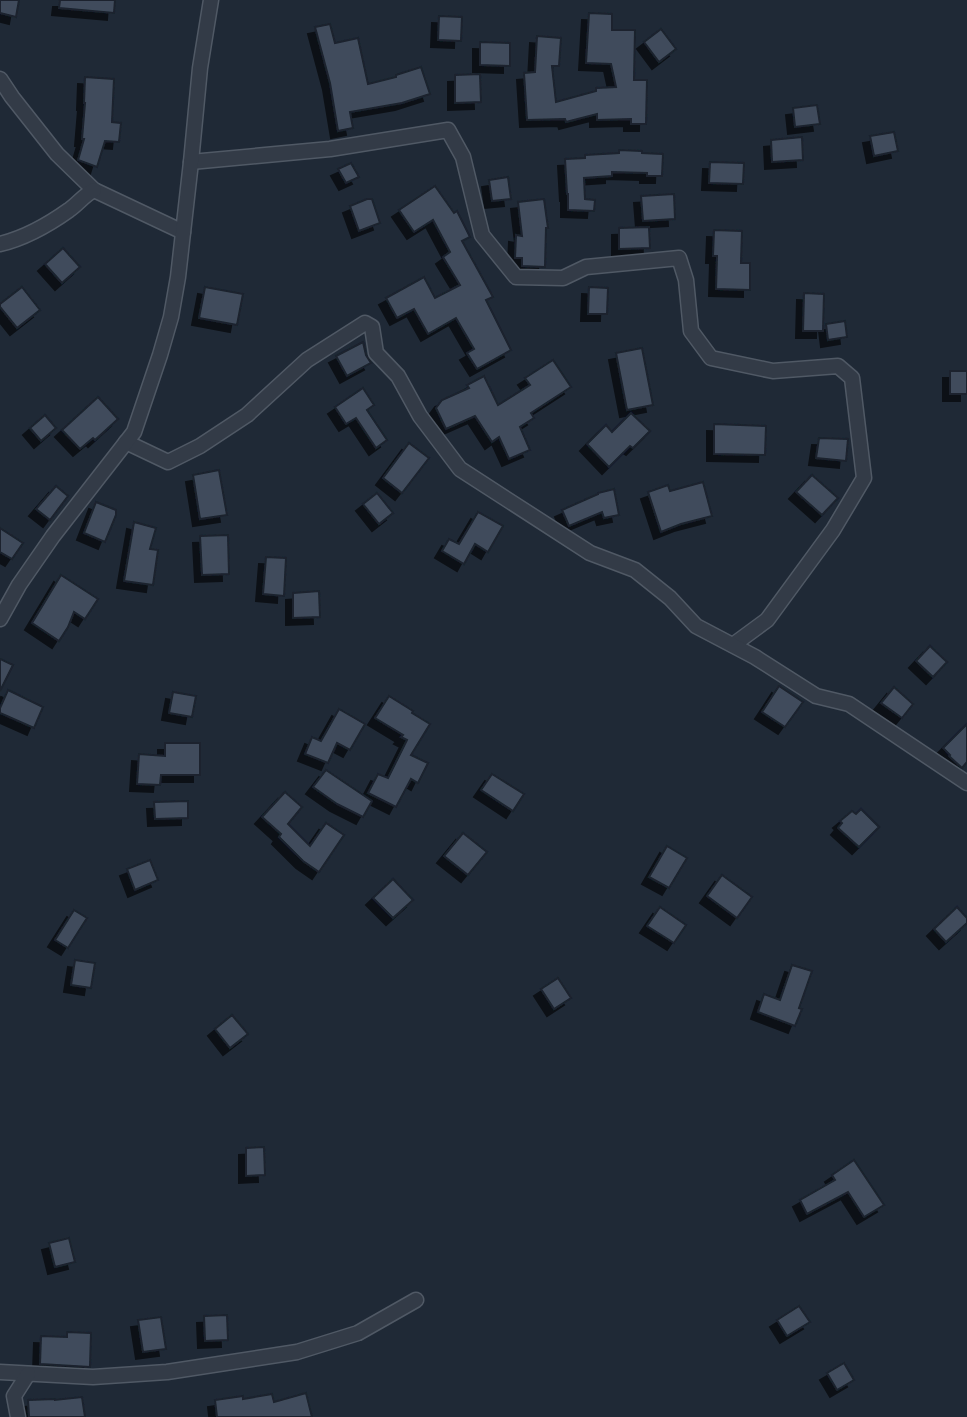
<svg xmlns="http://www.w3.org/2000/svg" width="967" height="1417" viewBox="0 0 967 1417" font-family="'Space Grotesk',sans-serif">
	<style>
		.building { fill: #404c5b; stroke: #1a222d; stroke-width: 2; filter: url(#shadow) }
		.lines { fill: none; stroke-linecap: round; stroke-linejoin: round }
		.minor-casing { stroke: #505965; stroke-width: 17 }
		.minor { stroke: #333b47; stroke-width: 14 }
	</style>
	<defs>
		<filter id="shadow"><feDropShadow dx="-7" dy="7" stdDeviation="0" flood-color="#0009"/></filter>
	</defs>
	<rect width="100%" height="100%" fill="#1f2936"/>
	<g class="building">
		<polygon points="0,0 19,0 16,17 0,13"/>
		<polygon points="60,0 115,0 114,13 59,8"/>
		<polygon points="589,13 612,14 612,30 635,30 634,80 647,80 646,124 631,124 631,119 597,120 597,114 566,122 565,119 527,120 524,73 535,72 537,36 561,38 559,66 552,66 556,102 596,91 596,88 616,87 611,64 586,63"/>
		<polygon points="439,16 462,17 461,41 438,40"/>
		<polygon points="330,24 335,43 358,38 368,84 396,77 396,75 421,67 430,94 402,103 350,112 353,128 338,131 330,83 315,27"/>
		<polygon points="661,29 676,49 659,62 644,42"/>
		<polygon points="480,42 510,43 510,66 480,65"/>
		<polygon points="480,74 481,102 455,103 455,75"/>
		<polygon points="85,77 114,79 112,122 121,123 119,142 105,141 97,167 78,160 84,139 82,139 85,103 84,103"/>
		<polygon points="817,105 820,124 795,127 793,108"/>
		<polygon points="894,132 898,151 874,156 870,136"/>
		<polygon points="802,137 803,160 772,162 771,140"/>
		<polygon points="619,150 642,151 642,153 663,154 662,176 647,176 647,173 612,172 612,176 584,178 585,199 595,200 594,211 568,210 568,194 567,194 565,159 585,158 585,155 619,153"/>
		<polygon points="710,162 744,163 743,184 709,183"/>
		<polygon points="351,163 359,177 346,183 338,169"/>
		<polygon points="508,177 511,199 492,201 489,180"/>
		<polygon points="435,186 454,213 457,211 470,237 462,241 493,297 486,300 511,350 477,369 467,353 474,349 456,318 428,334 414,309 397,318 386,298 424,277 435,298 460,285 443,257 450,252 433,220 414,232 399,210"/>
		<polygon points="674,194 675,219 643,221 641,196"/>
		<polygon points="367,199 372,199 380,223 359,231 350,206"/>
		<polygon points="544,199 548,228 546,228 545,267 522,266 522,258 515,258 516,235 522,236 518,202"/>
		<polygon points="649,227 650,248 619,249 619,228"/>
		<polygon points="714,230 742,231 741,263 750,263 750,290 716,289 717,256 713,256"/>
		<polygon points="63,248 80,267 62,283 45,264"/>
		<polygon points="22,287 40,310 17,328 0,307 0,304"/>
		<polygon points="205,287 243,294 237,325 199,318"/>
		<polygon points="589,287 608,288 607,314 588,314"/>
		<polygon points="804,293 824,294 823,331 803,331"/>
		<polygon points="845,321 847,337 828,340 826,324"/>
		<polygon points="363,342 366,355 371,363 347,376 336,356"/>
		<polygon points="642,348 653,405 627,410 616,353"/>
		<polygon points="553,360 571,387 531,413 534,418 520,427 530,450 509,459 499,437 492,442 475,416 446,429 436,408 442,400 469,388 467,385 484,376 498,405 530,385 525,378"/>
		<rect x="950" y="371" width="17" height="23"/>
		<polygon points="363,388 374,405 367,410 387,440 376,448 356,418 346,424 335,407"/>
		<polygon points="98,397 118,419 95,440 93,438 80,449 62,430"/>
		<polygon points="631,413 650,431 633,448 630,446 609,467 587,444 606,425 612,432"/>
		<polygon points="45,415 56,428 41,441 30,428"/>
		<polygon points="714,424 766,426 765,455 714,454"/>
		<polygon points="819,438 848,439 846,461 816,458"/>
		<polygon points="409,443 429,458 402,493 383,478"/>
		<polygon points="219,470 227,515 200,519 193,475"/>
		<polygon points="812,475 838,498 822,515 796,492"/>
		<polygon points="703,482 712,516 681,524 661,532 648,492 668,485 670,491"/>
		<polygon points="56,486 68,496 50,520 36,509"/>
		<polygon points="614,489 619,515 604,518 602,512 569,526 562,510 598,494 598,493"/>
		<polygon points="377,493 393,513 379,524 363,504"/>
		<polygon points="96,502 116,510 116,515 105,542 84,533"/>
		<polygon points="478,512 503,526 488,552 475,544 464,564 442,551 449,539 459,544"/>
		<polygon points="134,522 156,528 150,549 158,550 153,585 124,581"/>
		<polygon points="0,528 23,543 12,559 0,552"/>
		<polygon points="228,535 229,574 202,575 200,536"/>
		<polygon points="266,557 286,558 284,596 263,594"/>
		<polygon points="61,575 98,599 85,619 74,612 68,627 59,641 32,623"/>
		<polygon points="319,591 320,617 293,618 293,593"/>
		<polygon points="930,646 947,662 933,677 916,661"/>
		<polygon points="0,659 13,665 0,691"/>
		<polygon points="779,686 803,702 785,727 762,712"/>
		<polygon points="894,687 913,704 902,718 881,703"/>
		<polygon points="8,690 43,707 34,728 0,713 0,708"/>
		<polygon points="173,692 196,696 192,717 169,713"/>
		<polygon points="389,696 413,711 412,713 430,724 411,755 428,763 418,783 411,779 396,807 368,793 378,774 388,778 407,740 401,737 403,735 375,718"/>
		<polygon points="339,709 365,724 350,750 337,743 328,763 305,754 312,737 321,741"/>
		<polygon points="967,724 967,762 962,768 949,756 950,755 943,748"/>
		<polygon points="165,743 200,743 200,775 161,775 160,785 137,784 139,754 165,756"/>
		<polygon points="326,770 372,801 363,817 337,804 313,787"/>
		<polygon points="492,774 524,794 513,811 481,790"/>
		<polygon points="285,792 302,807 288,824 310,846 326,823 344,835 319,872 303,861 279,837 281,834 262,817"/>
		<polygon points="188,801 188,818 155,819 154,802"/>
		<polygon points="861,809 879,827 859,847 838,828 842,823 840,821 852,811 856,814"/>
		<polygon points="463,833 487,852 468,875 444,856"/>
		<polygon points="667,846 687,858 669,888 649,877"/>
		<polygon points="150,860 158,880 135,890 127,869"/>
		<polygon points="722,875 752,897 737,918 707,896"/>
		<polygon points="393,879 413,900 393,918 373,898"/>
		<polygon points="660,907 686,925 674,943 647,926"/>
		<polygon points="957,907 967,918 967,923 946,942 934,929"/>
		<polygon points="74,910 87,918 68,948 55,940"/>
		<polygon points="75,960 95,963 91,988 71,985"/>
		<polygon points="792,965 812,971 799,1008 802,1009 795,1026 758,1012 764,994 780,1000"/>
		<polygon points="558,978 571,998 554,1009 541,989"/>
		<polygon points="232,1015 248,1034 230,1048 215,1029"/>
		<polygon points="264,1147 265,1175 246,1176 246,1148"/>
		<polygon points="854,1160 884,1205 864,1217 848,1192 807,1214 800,1200 835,1180 832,1175"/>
		<polygon points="69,1238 75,1262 55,1267 49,1243"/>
		<polygon points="799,1306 810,1322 787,1336 777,1320"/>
		<polygon points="227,1315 228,1340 205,1341 204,1316"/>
		<polygon points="161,1317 166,1349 143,1352 138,1320"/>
		<polygon points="67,1332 91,1333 90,1367 40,1364 41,1336 67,1337"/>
		<polygon points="844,1363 854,1380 837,1390 827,1373"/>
		<polygon points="306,1393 312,1417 217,1417 215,1400 243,1396 243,1399 272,1394 274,1402"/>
		<polygon points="82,1397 85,1417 29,1417 28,1400 55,1399 55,1400"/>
	</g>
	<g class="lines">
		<g class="minor-casing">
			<g id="minor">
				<polyline points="0,79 12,97 57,154 94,190 183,232"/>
				<polyline points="191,162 330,149 448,130 463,157 482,235 516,277 563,278 586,267 679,258 686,280 691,331 711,358 773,371 838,366 852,378 864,478 833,530 767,620 733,645"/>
				<path d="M0,244C25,238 48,225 69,210C78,204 84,195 94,190"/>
				<polyline points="126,442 168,462 200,446 247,415 307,360 365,323 372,327 376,353 398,376 420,416 460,469 590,553 635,570 670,598 696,626 755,657 816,696 849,704 967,783"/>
				<polyline points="0,619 19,585 53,536 134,432 160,355 171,317 178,277 191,162 200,68 211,0"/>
				<polyline points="0,1372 93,1377 167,1372 297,1352 358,1333 416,1300"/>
				<polyline points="18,1417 14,1396 28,1374"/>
			</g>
		</g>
		<use href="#minor" class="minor"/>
	</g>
</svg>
